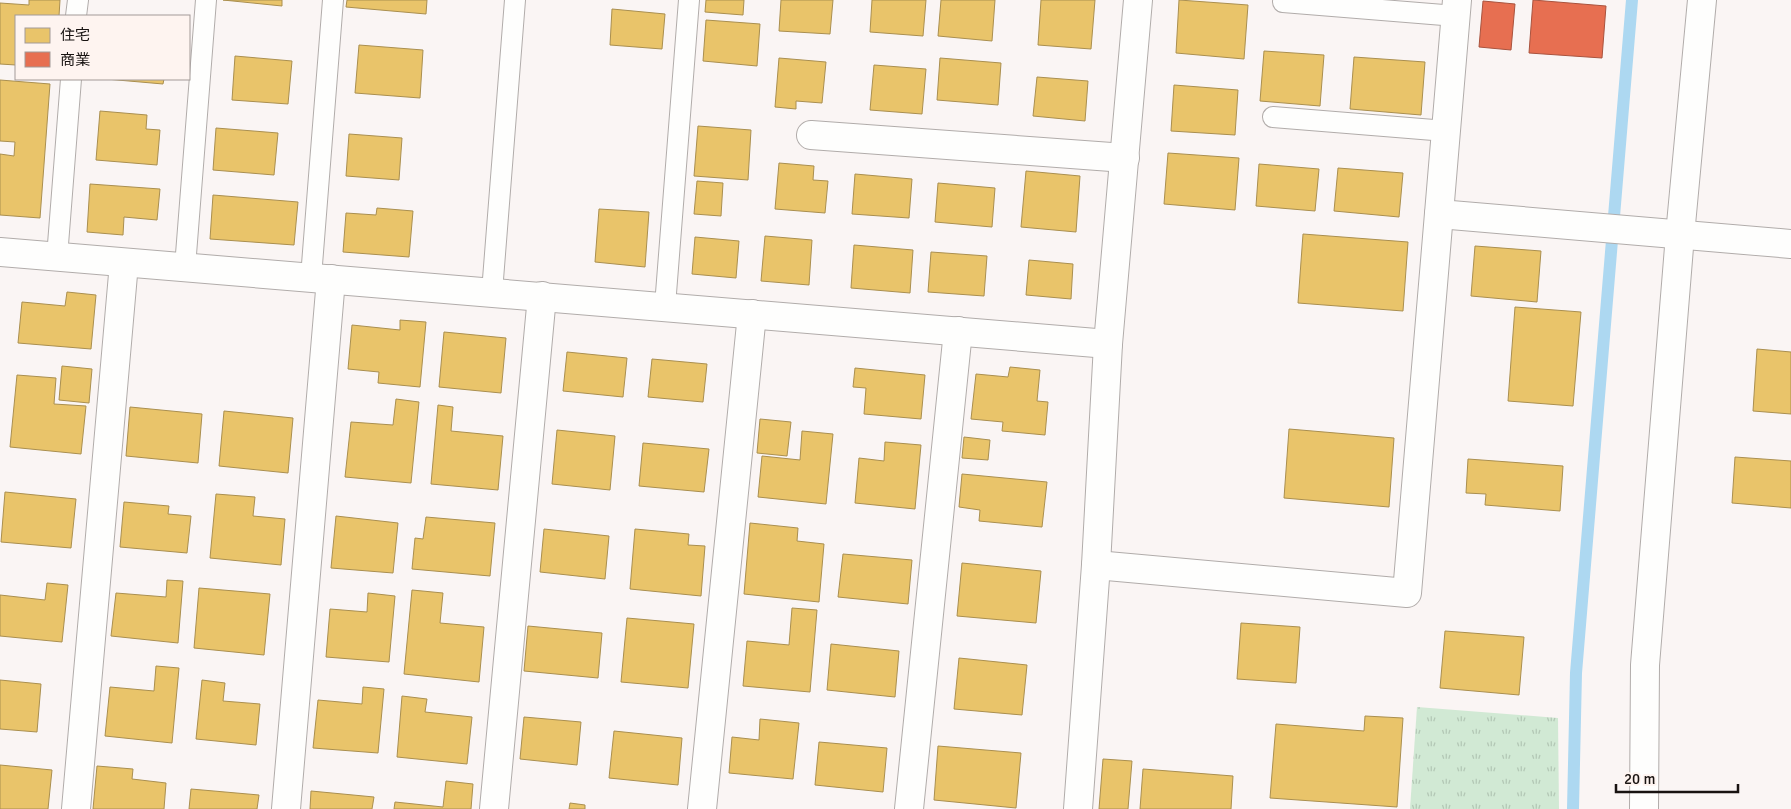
<svg xmlns="http://www.w3.org/2000/svg" width="1791" height="809" viewBox="0 0 1791 809" font-family="Signika,'Noto Sans JP',sans-serif">
	<style>
		.park { fill: url(#park-tufts) }
		.homes { fill: #e9c46a; stroke: #aa8f4f }
		.shops { fill: #e76f51; stroke: #a9533e }
		.lines { fill: none; stroke-linecap: round; stroke-linejoin: round }
		.stream { stroke: #add8f1; stroke-width: 12 }
		.service-casing { stroke: #b1acaa; stroke-width: 22 }
		.minor-casing { stroke: #b1acaa; stroke-width: 30 }
		.tertiary-casing { stroke: #b1acaa; stroke-width: 30 }
		.service { stroke: #fefefd; stroke-width: 20 }
		.minor { stroke: #fefefd; stroke-width: 28 }
		.tertiary { stroke: #fefefd; stroke-width: 28 }
	</style>
	<defs>
		<pattern id="park-tufts" width="24" height="20" patternUnits="userSpaceOnUse" patternTransform="scale(1.25)"><rect width="24" height="20" fill="#d1e9d4"/><path d="M3 7l-1-3M5 7V3M7 7l1-3M15 17l-1-3M17 17v-4M19 17l1-3" fill="none" stroke="#b3c7b5"/></pattern>
	</defs>
	<rect width="100%" height="100%" fill="#faf5f4"/>
	<polygon class="park" points="1417,707 1558,718 1559,809 1410,809"/>
	<g class="homes">
		<polygon points="29,0 60,0 59,16 16,16 16,65 0,64 0,3 29,5"/>
		<polygon points="223,0 282,0 282,6"/>
		<polygon points="347,0 427,0 426,14 346,7"/>
		<polygon points="706,0 744,0 743,15 705,12"/>
		<polygon points="781,0 833,0 830,34 779,31"/>
		<polygon points="872,0 926,0 923,36 870,32"/>
		<polygon points="941,0 995,0 992,41 938,36"/>
		<polygon points="1041,0 1095,0 1091,49 1038,45"/>
		<polygon points="1179,0 1248,5 1244,59 1176,53"/>
		<polygon points="612,9 665,14 662,49 610,45"/>
		<polygon points="706,20 760,24 757,66 703,61"/>
		<polygon points="359,45 423,50 420,98 355,93"/>
		<polygon points="1264,51 1324,55 1320,106 1260,101"/>
		<polygon points="235,56 292,61 288,104 232,100"/>
		<polygon points="1354,57 1425,62 1421,115 1350,109"/>
		<polygon points="779,58 826,62 822,103 796,101 796,109 775,107"/>
		<polygon points="940,58 1001,63 998,105 937,100"/>
		<polygon points="874,65 926,69 922,114 870,110"/>
		<polygon points="1037,77 1088,81 1085,121 1033,116"/>
		<polygon points="106,79 164,79 163,84"/>
		<polygon points="0,80 50,84 40,218 0,215 0,154 14,156 15,142 0,141"/>
		<polygon points="1174,85 1238,90 1235,135 1171,131"/>
		<polygon points="100,111 147,115 146,129 160,130 157,165 96,160"/>
		<polygon points="698,126 751,130 748,180 694,176"/>
		<polygon points="216,128 278,133 274,175 213,170"/>
		<polygon points="349,134 402,138 399,180 346,176"/>
		<polygon points="1168,153 1239,158 1235,210 1164,204"/>
		<polygon points="779,163 814,166 813,180 828,181 825,213 775,209"/>
		<polygon points="1259,164 1319,169 1315,211 1256,206"/>
		<polygon points="1338,168 1403,173 1399,217 1334,211"/>
		<polygon points="1026,171 1080,176 1076,232 1021,227"/>
		<polygon points="855,174 912,179 909,218 852,214"/>
		<polygon points="697,181 723,183 721,216 694,214"/>
		<polygon points="938,183 995,188 992,227 935,222"/>
		<polygon points="90,184 160,189 157,220 124,217 123,235 87,232"/>
		<polygon points="213,195 298,202 294,245 210,239"/>
		<polygon points="377,208 413,211 409,257 343,252 346,213 376,215"/>
		<polygon points="599,209 649,212 645,267 595,262"/>
		<polygon points="1303,234 1408,242 1403,311 1298,303"/>
		<polygon points="765,236 812,240 809,285 761,281"/>
		<polygon points="695,237 739,241 736,278 692,274"/>
		<polygon points="854,245 913,250 910,293 851,288"/>
		<polygon points="1475,246 1541,251 1537,302 1471,296"/>
		<polygon points="931,252 987,256 984,296 928,292"/>
		<polygon points="1029,260 1073,264 1071,299 1026,295"/>
		<polygon points="67,292 96,295 91,349 18,343 22,302 65,306"/>
		<polygon points="1515,307 1581,312 1573,406 1508,401"/>
		<polygon points="400,320 426,322 420,387 378,383 379,372 348,369 352,325 400,330"/>
		<polygon points="444,332 506,338 501,393 439,387"/>
		<polygon points="1757,349 1791,352 1791,414 1753,411"/>
		<polygon points="567,352 627,358 623,397 563,391"/>
		<polygon points="652,359 707,364 703,402 648,397"/>
		<polygon points="62,366 92,369 89,403 59,400"/>
		<polygon points="1010,367 1040,370 1037,401 1048,402 1045,435 1002,431 1003,422 971,419 976,374 1008,377"/>
		<polygon points="855,368 925,375 921,419 864,414 866,388 853,387"/>
		<polygon points="17,375 56,378 54,404 86,406 81,454 10,447"/>
		<polygon points="396,399 419,402 411,483 345,477 351,422 393,425"/>
		<polygon points="438,405 453,407 451,431 503,436 498,490 431,484"/>
		<polygon points="130,407 202,414 198,463 126,456"/>
		<polygon points="224,411 293,418 288,473 219,466"/>
		<polygon points="760,419 791,422 787,456 757,453"/>
		<polygon points="1289,429 1394,438 1389,507 1284,498"/>
		<polygon points="557,430 615,436 610,490 552,484"/>
		<polygon points="802,431 833,434 826,504 758,497 762,456 800,460"/>
		<polygon points="964,437 990,440 988,460 962,458"/>
		<polygon points="885,442 921,445 915,509 855,503 859,458 884,461"/>
		<polygon points="643,443 709,449 704,492 639,486"/>
		<polygon points="1735,457 1791,461 1791,508 1732,503"/>
		<polygon points="1468,459 1563,466 1560,511 1485,505 1486,494 1466,493"/>
		<polygon points="962,474 1047,482 1042,527 979,521 980,510 959,507"/>
		<polygon points="5,492 76,499 71,548 1,542"/>
		<polygon points="216,494 255,497 253,516 285,519 281,565 210,558"/>
		<polygon points="124,502 169,506 168,514 191,516 187,553 120,547"/>
		<polygon points="336,516 398,523 393,573 331,568"/>
		<polygon points="426,517 495,523 490,576 412,569 415,538 423,539"/>
		<polygon points="750,523 798,528 797,541 824,544 819,602 744,594"/>
		<polygon points="544,529 609,536 605,579 540,572"/>
		<polygon points="635,529 689,534 688,545 705,546 701,596 630,589"/>
		<polygon points="843,554 912,560 908,604 838,597"/>
		<polygon points="962,563 1041,571 1036,623 957,616"/>
		<polygon points="167,580 183,581 178,643 111,636 116,593 166,597"/>
		<polygon points="47,583 68,585 62,642 0,636 0,595 45,600"/>
		<polygon points="199,588 270,594 264,655 194,648"/>
		<polygon points="412,590 443,593 440,623 484,627 479,682 404,674"/>
		<polygon points="368,593 395,596 389,662 326,657 330,609 367,612"/>
		<polygon points="792,608 817,610 810,692 743,686 747,641 789,645"/>
		<polygon points="627,618 694,624 688,688 621,682"/>
		<polygon points="1241,623 1300,627 1296,683 1237,679"/>
		<polygon points="528,626 602,633 598,678 524,671"/>
		<polygon points="1445,631 1524,637 1519,695 1440,688"/>
		<polygon points="831,644 899,651 895,697 827,690"/>
		<polygon points="959,658 1027,665 1022,715 954,709"/>
		<polygon points="156,666 179,668 172,743 105,736 110,687 154,691"/>
		<polygon points="0,680 41,684 37,732 0,729"/>
		<polygon points="202,680 225,683 223,701 260,704 256,745 196,739"/>
		<polygon points="363,687 384,689 378,753 313,748 318,700 362,704"/>
		<polygon points="402,696 427,699 425,712 472,717 467,764 397,757"/>
		<polygon points="1365,716 1403,718 1397,807 1270,798 1276,724 1364,731"/>
		<polygon points="524,717 581,722 577,765 520,759"/>
		<polygon points="760,719 799,723 793,779 729,773 732,737 759,740"/>
		<polygon points="614,731 682,738 678,785 609,778"/>
		<polygon points="819,742 887,748 883,792 815,785"/>
		<polygon points="938,746 1021,753 1016,808 934,800"/>
		<polygon points="1103,759 1132,761 1128,809 1099,809"/>
		<polygon points="0,765 52,770 48,809 0,809"/>
		<polygon points="97,766 133,769 132,779 166,783 164,809 93,809"/>
		<polygon points="1143,769 1233,776 1231,809 1140,809"/>
		<polygon points="446,781 473,784 471,809 394,809 395,802 443,807"/>
		<polygon points="191,789 259,795 257,809 189,809"/>
		<polygon points="311,791 374,797 372,809 310,809"/>
		<polygon points="570,803 585,805 585,809 569,809"/>
	</g>
	<g class="shops">
		<polygon points="1533,0 1606,6 1602,58 1529,53"/>
		<polygon points="1483,1 1515,4 1511,50 1479,47"/>
	</g>
	<g class="lines">
		<polyline class="stream" points="1573,809 1576,673 1632,0"/>
		<g class="service-casing">
			<g id="service">
				<polyline points="1283,2 1456,16"/>
				<polyline points="76,16 78,0"/>
				<polyline points="1273,117 1446,131"/>
				<polyline points="57,257 71,79"/>
				<polyline points="185,267 206,0"/>
				<polyline points="311,277 333,0"/>
				<polyline points="492,292 515,0"/>
				<polyline points="665,306 689,0"/>
			</g>
		</g>
		<g class="minor-casing">
			<g id="minor">
				<polyline points="811,135 1125,158"/>
				<polyline points="1439,214 1791,244"/>
				<polyline points="0,252 1108,344"/>
				<polyline points="1096,565 1407,593 1457,0"/>
				<polyline points="76,809 124,263"/>
				<polyline points="286,809 331,279"/>
				<polyline points="494,809 542,296"/>
				<polyline points="702,809 752,314"/>
				<polyline points="909,809 958,331"/>
				<polyline points="1078,809 1096,565 1108,344 1138,0"/>
			</g>
		</g>
		<g class="tertiary-casing">
			<polyline id="tertiary" points="1644,809 1645,665 1680,235 1702,0"/>
		</g>
		<use href="#service" class="service"/>
		<use href="#minor" class="minor"/>
		<use href="#tertiary" class="tertiary"/>
	</g>
	<rect x="15" y="15" width="175" height="65" fill="#fef4f0" stroke="#a29a97"/>
	<rect x="25" y="28" width="25" height="15" fill="#e9c46a" stroke="#a29a97"/>
	<text x="60" y="40" font-size="15" fill="#181311">住宅</text>
	<rect x="25" y="52" width="25" height="15" fill="#e76f51" stroke="#a29a97"/>
	<text x="60" y="65" font-size="15" fill="#181311">商業</text>
	<path d="M1616 784v8h122v-8" fill="none" stroke="#181311" stroke-width="2.5"/>
	<text x="1624" y="784" font-size="15" fill="#181311" stroke="#fef4f0" stroke-width="4" paint-order="stroke">20 m</text>
</svg>
